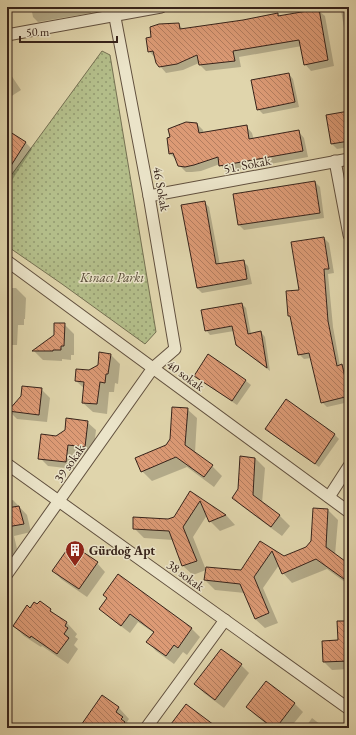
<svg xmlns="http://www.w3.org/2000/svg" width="356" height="735" viewBox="0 0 356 735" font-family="'EB Garamond',serif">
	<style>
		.grass { fill: url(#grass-dots); stroke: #757052 }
		.shadow { fill: #0003 }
		.building { fill: url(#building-back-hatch); stroke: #37231a }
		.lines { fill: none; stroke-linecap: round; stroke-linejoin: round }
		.street-casing { stroke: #61503e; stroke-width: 13 }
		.street { stroke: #ebe4c9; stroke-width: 11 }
		.labels { text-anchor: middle; stroke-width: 3; stroke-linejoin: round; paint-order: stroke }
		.street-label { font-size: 13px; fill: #37231a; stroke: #ebe4c9 }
		.park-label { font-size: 13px; font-style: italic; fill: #564a36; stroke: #ebe4c9 }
		.poi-label { font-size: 13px; font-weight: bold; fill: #37231a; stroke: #ebe4c9; text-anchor: start }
	</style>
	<defs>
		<pattern id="grass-dots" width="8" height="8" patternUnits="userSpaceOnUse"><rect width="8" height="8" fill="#b3bd89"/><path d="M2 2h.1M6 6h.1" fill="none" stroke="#92996f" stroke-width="1.8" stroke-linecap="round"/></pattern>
		<pattern id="building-back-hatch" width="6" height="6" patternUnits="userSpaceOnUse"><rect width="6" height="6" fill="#dc9a75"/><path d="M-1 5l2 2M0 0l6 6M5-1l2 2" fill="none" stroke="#b37d5f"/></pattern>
	</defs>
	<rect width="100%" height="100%" fill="#e0d5ac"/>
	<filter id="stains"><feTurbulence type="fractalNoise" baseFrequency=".005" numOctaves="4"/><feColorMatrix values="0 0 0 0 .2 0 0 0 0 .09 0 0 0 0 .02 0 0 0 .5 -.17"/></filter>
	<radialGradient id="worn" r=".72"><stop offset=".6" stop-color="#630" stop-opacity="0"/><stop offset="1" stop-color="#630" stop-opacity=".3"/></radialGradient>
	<polygon class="grass" points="102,51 110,55 156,332 145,344 62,284 7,246 7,181"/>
	<g class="shadow">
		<polygon points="31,7 90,7 91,13 38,22 33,17"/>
		<polygon points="349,9 349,57 341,10"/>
		<polygon points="318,10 325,16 334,66 311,71 305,64 302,46 239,57 241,67 206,71 200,65 199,63 183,70 166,73 160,66 155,58 149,51 152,38 178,24 183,29 243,21 278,14 280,17"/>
		<polygon points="7,69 21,90 7,99"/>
		<polygon points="289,74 293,79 299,107 263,114 258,109"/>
		<polygon points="349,112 349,147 337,149 332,144"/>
		<polygon points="197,124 203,130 204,134 246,126 252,133 254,140 298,131 304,138 308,157 226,172 220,164 201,171 192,172 186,172 179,165 177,160 170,154"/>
		<polygon points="7,131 26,143 32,149 7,188"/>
		<polygon points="315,182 320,187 324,218 244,230 239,225 234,195"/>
		<polygon points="204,202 209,207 220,265 243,261 248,266 252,284 202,293 197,288"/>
		<polygon points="324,238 329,243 334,273 328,274 333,327 340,366 341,366 346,370 349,382 349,402 327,407 322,402 311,358 304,359 299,354 292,318 289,316"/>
		<polygon points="7,288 16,288 26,298 25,319 24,319 24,325 18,325 17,345 7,345"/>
		<polygon points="242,304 246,308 251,334 261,332 265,337 270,371 241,349 237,344 234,331 210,335 206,330"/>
		<polygon points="64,324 74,334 74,355 71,355 71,360 62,359 62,361 43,360 34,351 55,335"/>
		<polygon points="110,354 120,364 118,384 115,383 114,392 109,392 107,414 93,412 83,403 85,389 76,381 99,365"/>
		<polygon points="195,376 246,381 251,385 237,405 200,380"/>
		<polygon points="41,389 50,398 47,422 17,419 9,411"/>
		<polygon points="286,401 335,435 339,439 319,467 270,433 266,429"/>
		<polygon points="187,409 197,418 195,453 212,466 222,476 214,487 187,467 152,481 142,471 166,446"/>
		<polygon points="87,422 96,430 93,455 76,453 74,469 48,466 40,458 56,437"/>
		<polygon points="255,458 265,468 262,503 280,516 290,526 282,536 243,507 233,498 239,490"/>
		<polygon points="190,493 226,515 235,525 220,531 210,521 207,515 193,537 206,570 193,575 183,566 173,540 144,538 134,528 168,520 174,517"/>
		<polygon points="13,500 27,515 31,532 14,536 18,553 7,556 7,501"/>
		<polygon points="328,510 338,520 335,555 349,565 349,585 327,569 292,583 283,573 279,565 263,588 278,623 265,628 255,619 245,593 215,590 205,580 241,571 261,542 283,558 307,548 312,541"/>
		<polygon points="97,563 105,572 87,597 61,579 53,570"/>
		<polygon points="118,576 192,629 200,637 187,655 183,652 174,664 156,651 148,642 154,633 138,622 130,633 109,617 100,609 108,599"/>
		<polygon points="31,609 50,610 58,617 67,623 77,634 75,637 78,639 74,645 78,649 68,664 42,646 41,647 24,636 14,626"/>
		<polygon points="349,622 349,669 332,670 324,662 323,642 339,641"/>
		<polygon points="241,665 249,673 224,708 204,693 195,684"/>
		<polygon points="102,696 119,708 129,719 127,722 133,728 80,728"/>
		<polygon points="294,703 303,712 290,728 272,728 255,715 247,707"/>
		<polygon points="312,718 325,728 305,728"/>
	</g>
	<g class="building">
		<polygon points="319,9 328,60 304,65 299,40 233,51 235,61 199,65 197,55 177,64 159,67 156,63 153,51 148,52 146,38 151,37 150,27 159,24 179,23 180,29 243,20 278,13 278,16"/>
		<polygon points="289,73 295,102 257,110 251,80"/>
		<polygon points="349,111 349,141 331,144 326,115"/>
		<polygon points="186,122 197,123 199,133 247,125 249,139 299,130 303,151 219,166 218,157 194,165 185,167 178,166 173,153 169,154 167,138 170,137 168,129"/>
		<polygon points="7,130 26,142 7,172"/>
		<polygon points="315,181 320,213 238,225 233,194"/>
		<polygon points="205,201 216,264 244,260 247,279 197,288 181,205"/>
		<polygon points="324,237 329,269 324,269 328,321 337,366 342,364 349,396 321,403 309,353 298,355 290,316 288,316 286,291 299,290 291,242"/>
		<polygon points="242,303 248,334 261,331 267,368 236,345 232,326 205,331 201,310"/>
		<polygon points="54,323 65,323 64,346 61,346 61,350 53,350 53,351 32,351 54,335"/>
		<polygon points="99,352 111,354 108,374 106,374 105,383 100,382 97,404 82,403 84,382 75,381 76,369 89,370 98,365"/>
		<polygon points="208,354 246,380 232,401 194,376"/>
		<polygon points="22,386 42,388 39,415 8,411 21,396"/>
		<polygon points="286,399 335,434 315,464 265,429"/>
		<polygon points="172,407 188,408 185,445 213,465 204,477 176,457 141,472 135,458 166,445 170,439"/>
		<polygon points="66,418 88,421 85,447 68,445 66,462 38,459 41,434 56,436 65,430"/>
		<polygon points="240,456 255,458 253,495 280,515 271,527 232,498 238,489"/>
		<polygon points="190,491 226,515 209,522 200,501 183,527 197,561 182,566 169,531 133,529 133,517 168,519 174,517"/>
		<polygon points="19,506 24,524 7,527 7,508"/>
		<polygon points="313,508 328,509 326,547 349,564 349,573 344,579 316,559 282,574 272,551 254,577 269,613 255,619 240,584 204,580 206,567 241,570 260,541 284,556 306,547 311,541"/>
		<polygon points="71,544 98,562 79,589 52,571"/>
		<polygon points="118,574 192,628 178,648 174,645 166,656 146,642 154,632 130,614 121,626 99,609 107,598 103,595"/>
		<polygon points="40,601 51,609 50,611 67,622 65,626 68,628 64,634 69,638 57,654 31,636 30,638 13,626 27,605 30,608 34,602 37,604"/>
		<polygon points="337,621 349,621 349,661 323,662 322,641 338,640"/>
		<polygon points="221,649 242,664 215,700 194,684"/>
		<polygon points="266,681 295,703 276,728 273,728 246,707"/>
		<polygon points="102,695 119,707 116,712 123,717 121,719 125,722 121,728 79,728"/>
		<polygon points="186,704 218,728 168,728"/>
	</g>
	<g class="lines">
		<g class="street-casing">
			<g id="street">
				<polyline points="7,35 161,7"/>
				<polyline points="335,161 349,235"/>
				<polyline points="149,196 349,159"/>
				<polyline points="7,261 349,512"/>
				<polyline points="7,464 349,709"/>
				<polyline points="329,497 349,466"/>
				<polyline points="7,574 153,368 175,349 149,196 113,7"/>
				<polyline points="146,728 225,620"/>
			</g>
		</g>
		<use href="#street" class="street"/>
	</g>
	<defs>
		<g id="building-pin" transform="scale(1)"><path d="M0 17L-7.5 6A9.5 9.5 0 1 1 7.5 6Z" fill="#8f2418" stroke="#ebe4c9"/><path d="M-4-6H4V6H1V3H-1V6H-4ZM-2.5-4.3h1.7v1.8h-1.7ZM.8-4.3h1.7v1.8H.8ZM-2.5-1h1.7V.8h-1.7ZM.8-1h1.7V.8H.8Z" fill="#fff"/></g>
	</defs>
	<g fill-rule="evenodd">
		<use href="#building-pin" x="75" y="550"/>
	</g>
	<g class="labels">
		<g class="street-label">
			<text transform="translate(247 164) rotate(-11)" y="5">51. Sokak</text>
			<text transform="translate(162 189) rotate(80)" y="5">46 Sokak</text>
			<text transform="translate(186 375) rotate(36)" y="5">40 sokak</text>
			<text transform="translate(69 463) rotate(-55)" y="5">39 sokak</text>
			<text transform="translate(186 575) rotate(36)" y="5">38 sokak</text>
		</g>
		<g class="park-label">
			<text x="112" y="282">Kınacı Parkı</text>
		</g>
		<g class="poi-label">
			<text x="89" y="555">Gürdoğ Apt</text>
		</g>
	</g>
	<rect width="356" height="735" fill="none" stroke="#e0d5ac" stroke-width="24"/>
	<rect x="8" y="8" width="340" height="719" fill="none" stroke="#37231a" stroke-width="2"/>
	<rect x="12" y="12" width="332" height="711" fill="none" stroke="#37231a"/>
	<path d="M20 36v6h97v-6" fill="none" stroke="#37231a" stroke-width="2"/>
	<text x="26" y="36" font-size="12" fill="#37231a" stroke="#ebe4c9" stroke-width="3" paint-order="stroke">50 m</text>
	<rect width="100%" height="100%" filter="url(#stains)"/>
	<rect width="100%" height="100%" fill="url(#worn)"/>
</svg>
